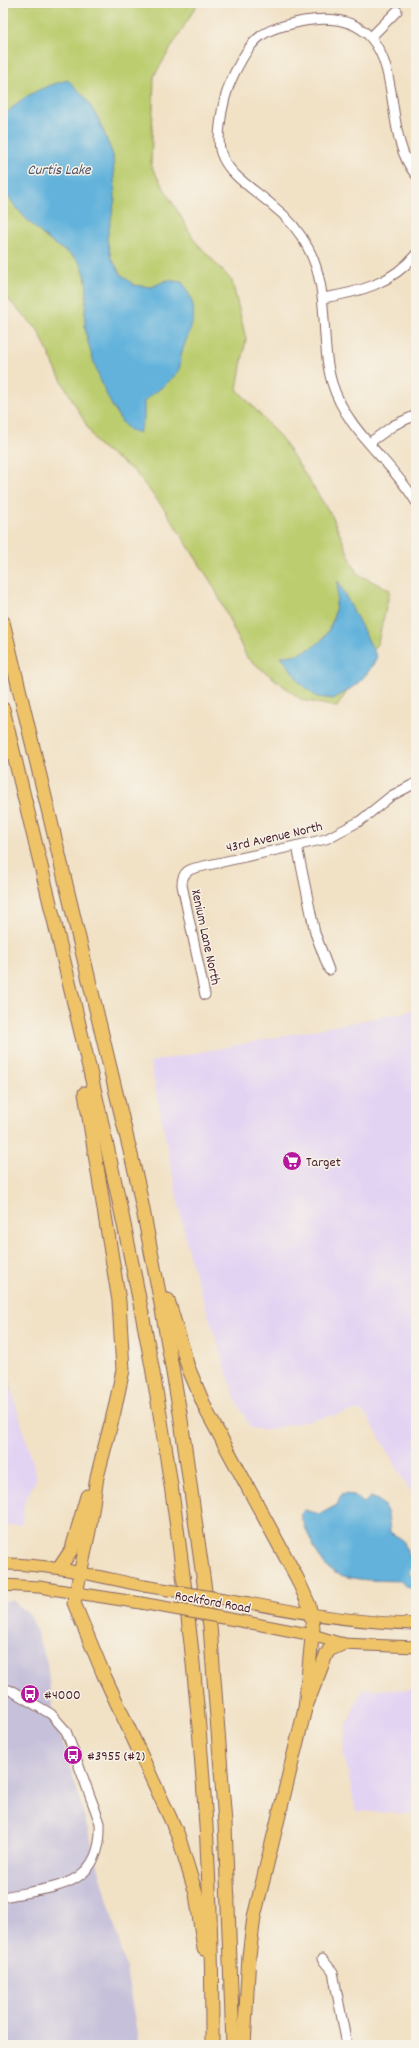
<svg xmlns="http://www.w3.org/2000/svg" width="419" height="2048" viewBox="0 0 419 2048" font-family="Dekko,sans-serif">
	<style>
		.built { fill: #e3d3f3 }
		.industrial { fill: #c6c0da }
		.green { fill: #bccd70; stroke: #83764e }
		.water { fill: #62b2dc; stroke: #566884 }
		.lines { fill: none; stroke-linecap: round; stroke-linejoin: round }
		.minor-casing { stroke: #846361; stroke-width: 11 }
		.major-casing { stroke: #846361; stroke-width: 13 }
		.highway-casing { stroke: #846361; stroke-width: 15 }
		.minor { stroke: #fff; stroke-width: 9 }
		.major { stroke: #efc469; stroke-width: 11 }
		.highway { stroke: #efc469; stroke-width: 13 }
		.major-bridge-casing { stroke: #846361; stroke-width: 13; stroke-linecap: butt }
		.major-bridge { stroke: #efc469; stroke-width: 11 }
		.labels { text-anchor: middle; stroke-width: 3; stroke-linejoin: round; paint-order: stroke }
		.street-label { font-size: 14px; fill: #4a1f2b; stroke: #f7f3e8 }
		.poi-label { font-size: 14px; fill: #4a1f2b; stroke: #f7f3e8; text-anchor: start }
		.water-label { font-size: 15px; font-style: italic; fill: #525269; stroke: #f7f3e8 }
	</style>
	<rect width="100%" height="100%" fill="#f7f3e8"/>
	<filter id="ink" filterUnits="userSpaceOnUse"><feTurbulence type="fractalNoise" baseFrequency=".025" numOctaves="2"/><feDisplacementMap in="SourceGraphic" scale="8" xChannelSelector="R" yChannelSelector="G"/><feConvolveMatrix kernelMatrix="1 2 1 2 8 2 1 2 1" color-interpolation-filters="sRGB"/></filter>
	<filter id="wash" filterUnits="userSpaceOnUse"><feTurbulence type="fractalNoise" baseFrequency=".012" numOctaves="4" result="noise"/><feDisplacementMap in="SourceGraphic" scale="16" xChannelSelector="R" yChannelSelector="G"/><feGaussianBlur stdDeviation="0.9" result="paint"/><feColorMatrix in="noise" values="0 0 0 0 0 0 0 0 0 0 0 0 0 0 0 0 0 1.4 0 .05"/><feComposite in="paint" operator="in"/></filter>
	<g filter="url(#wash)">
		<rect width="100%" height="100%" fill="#f1e1c5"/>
		<g class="built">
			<polygon points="416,1010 416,1501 369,1419 361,1411 348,1412 265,1430 251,1428 236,1401 189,1255 150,1062"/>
			<polygon points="12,1391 37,1477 24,1503 22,1524 3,1527 3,1392"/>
			<polygon points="363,1689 416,1690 416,1814 356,1811 343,1751 347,1724"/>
		</g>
		<g class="industrial">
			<polygon points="3,1348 12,1391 3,1392"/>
			<polygon points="12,1600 31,1616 47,1663 52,1708 75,1783 125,1963 139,2045 3,2045 3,1601"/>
		</g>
		<polygon class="green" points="3,3 198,3 154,76 151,166 195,241 232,281 246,339 237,389 282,439 332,516 357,574 390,590 378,642 337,707 302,700 247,658 214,587 166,511 134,471 97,444 58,374 38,330 3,294"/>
		<g class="water">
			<path d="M68,80L84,96L98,118L113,155L115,199L107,239L111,258L121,274L134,285L152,287L167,280L182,282C203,314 191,323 181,355C180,361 181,368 177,373C168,384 155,392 144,401V418L139,433C137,432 133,432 131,431C111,417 87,350 85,326C83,307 91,289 83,269C79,257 64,251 54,244C40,234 6,201 3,185C0,168 3,137 3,118C18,97 44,86 68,80Z"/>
			<path d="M338,581L377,657C367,678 353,689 333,699L317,697L301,684L281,656C291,656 298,654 307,650C335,638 336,608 338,581Z"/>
			<path d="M345,1494L353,1495L364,1503L370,1497C388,1501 389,1517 390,1532L403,1540L413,1564L409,1573L416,1583L411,1588L406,1587L401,1581C380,1580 346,1582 329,1569C319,1562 305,1527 300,1515L305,1510L320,1514L337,1505L341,1495Z"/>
		</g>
	</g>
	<g filter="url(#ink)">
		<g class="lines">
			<g class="minor-casing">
				<g id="minor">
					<polyline points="371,37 397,11"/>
					<path d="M416,175C385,138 401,73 371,38C354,18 328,17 304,21C261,30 254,35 234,74C226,90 222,107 220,125C219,133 218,144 221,153C229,176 254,189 272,205C286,216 300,232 308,248C331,290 319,339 332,383C347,432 391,460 416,502"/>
					<path d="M323,298C359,292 392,284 416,254"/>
					<polyline points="369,443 394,425 416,415"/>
					<polyline points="297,846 315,933 329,970"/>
					<path d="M205,995L182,885C182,876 186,870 195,868L326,839L360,821L391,796L416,783"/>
					<path d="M3,1688L12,1691L51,1714L66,1731L100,1823C103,1888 53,1887 3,1897"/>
					<polyline points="322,1959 333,1972 347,2045"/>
				</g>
			</g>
			<g class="major-casing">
				<g id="major">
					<path d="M3,1564C53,1564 95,1576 144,1586"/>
					<polyline points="3,1585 39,1587 141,1603"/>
					<path d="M249,1603C304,1614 359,1623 416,1624"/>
					<polyline points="246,1622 313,1635 342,1644 416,1647"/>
				</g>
			</g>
			<g class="highway-casing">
				<g id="highway">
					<polyline points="3,622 138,1184 160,1298 180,1413 210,1626 225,1823 233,2045"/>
					<path d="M3,709C55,927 112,1146 152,1367C191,1590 213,1818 212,2045"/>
					<polyline points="85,1093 119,1301 123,1370 114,1412 97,1477 89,1531 74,1603 103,1673 178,1835 196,1894 204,1949"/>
					<polyline points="168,1300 188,1367 207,1412 297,1578 309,1605 313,1627 305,1709"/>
					<polyline points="60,1567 72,1549 87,1496"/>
					<polyline points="244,2045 249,1956 254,1917 305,1709 326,1655 329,1650 342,1644"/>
				</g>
			</g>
			<use href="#minor" class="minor"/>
			<use href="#major" class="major"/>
			<use href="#highway" class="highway"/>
			<g class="major-bridge-casing">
				<g id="major-bridge">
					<polyline points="144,1586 249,1603"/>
					<polyline points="141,1603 246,1622"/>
				</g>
			</g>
			<use href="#major-bridge" class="major-bridge"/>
		</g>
	</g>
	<defs>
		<g id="supermarket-disc" transform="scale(1)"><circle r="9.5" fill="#b5179e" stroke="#f7f3e8"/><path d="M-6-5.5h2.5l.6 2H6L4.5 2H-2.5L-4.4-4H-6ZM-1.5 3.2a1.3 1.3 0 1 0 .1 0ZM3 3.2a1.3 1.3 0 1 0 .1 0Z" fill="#fff"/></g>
		<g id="bus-disc" transform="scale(1)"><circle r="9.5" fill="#b5179e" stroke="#f7f3e8"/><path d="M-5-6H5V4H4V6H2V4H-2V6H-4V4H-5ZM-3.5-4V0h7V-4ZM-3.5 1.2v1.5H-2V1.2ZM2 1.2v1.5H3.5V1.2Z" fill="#fff"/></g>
	</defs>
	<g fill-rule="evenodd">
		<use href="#supermarket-disc" x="292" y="1161"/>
		<use href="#bus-disc" x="30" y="1694"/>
		<use href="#bus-disc" x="73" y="1755"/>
	</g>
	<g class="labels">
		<g class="street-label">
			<text transform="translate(274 836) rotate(-13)" y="5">43rd Avenue North</text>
			<text transform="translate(207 937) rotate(78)" y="5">Xenium Lane North</text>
			<text transform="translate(213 1601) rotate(10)" y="5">Rockford Road</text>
		</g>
		<g class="poi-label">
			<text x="306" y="1166">Target</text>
			<text x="44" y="1699">#4000</text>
			<text x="87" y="1760">#3955 (#2)</text>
		</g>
		<g class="water-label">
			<text x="59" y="174">Curtis Lake</text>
		</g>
	</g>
	<rect width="419" height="2048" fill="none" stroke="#f7f3e8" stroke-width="16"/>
</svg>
